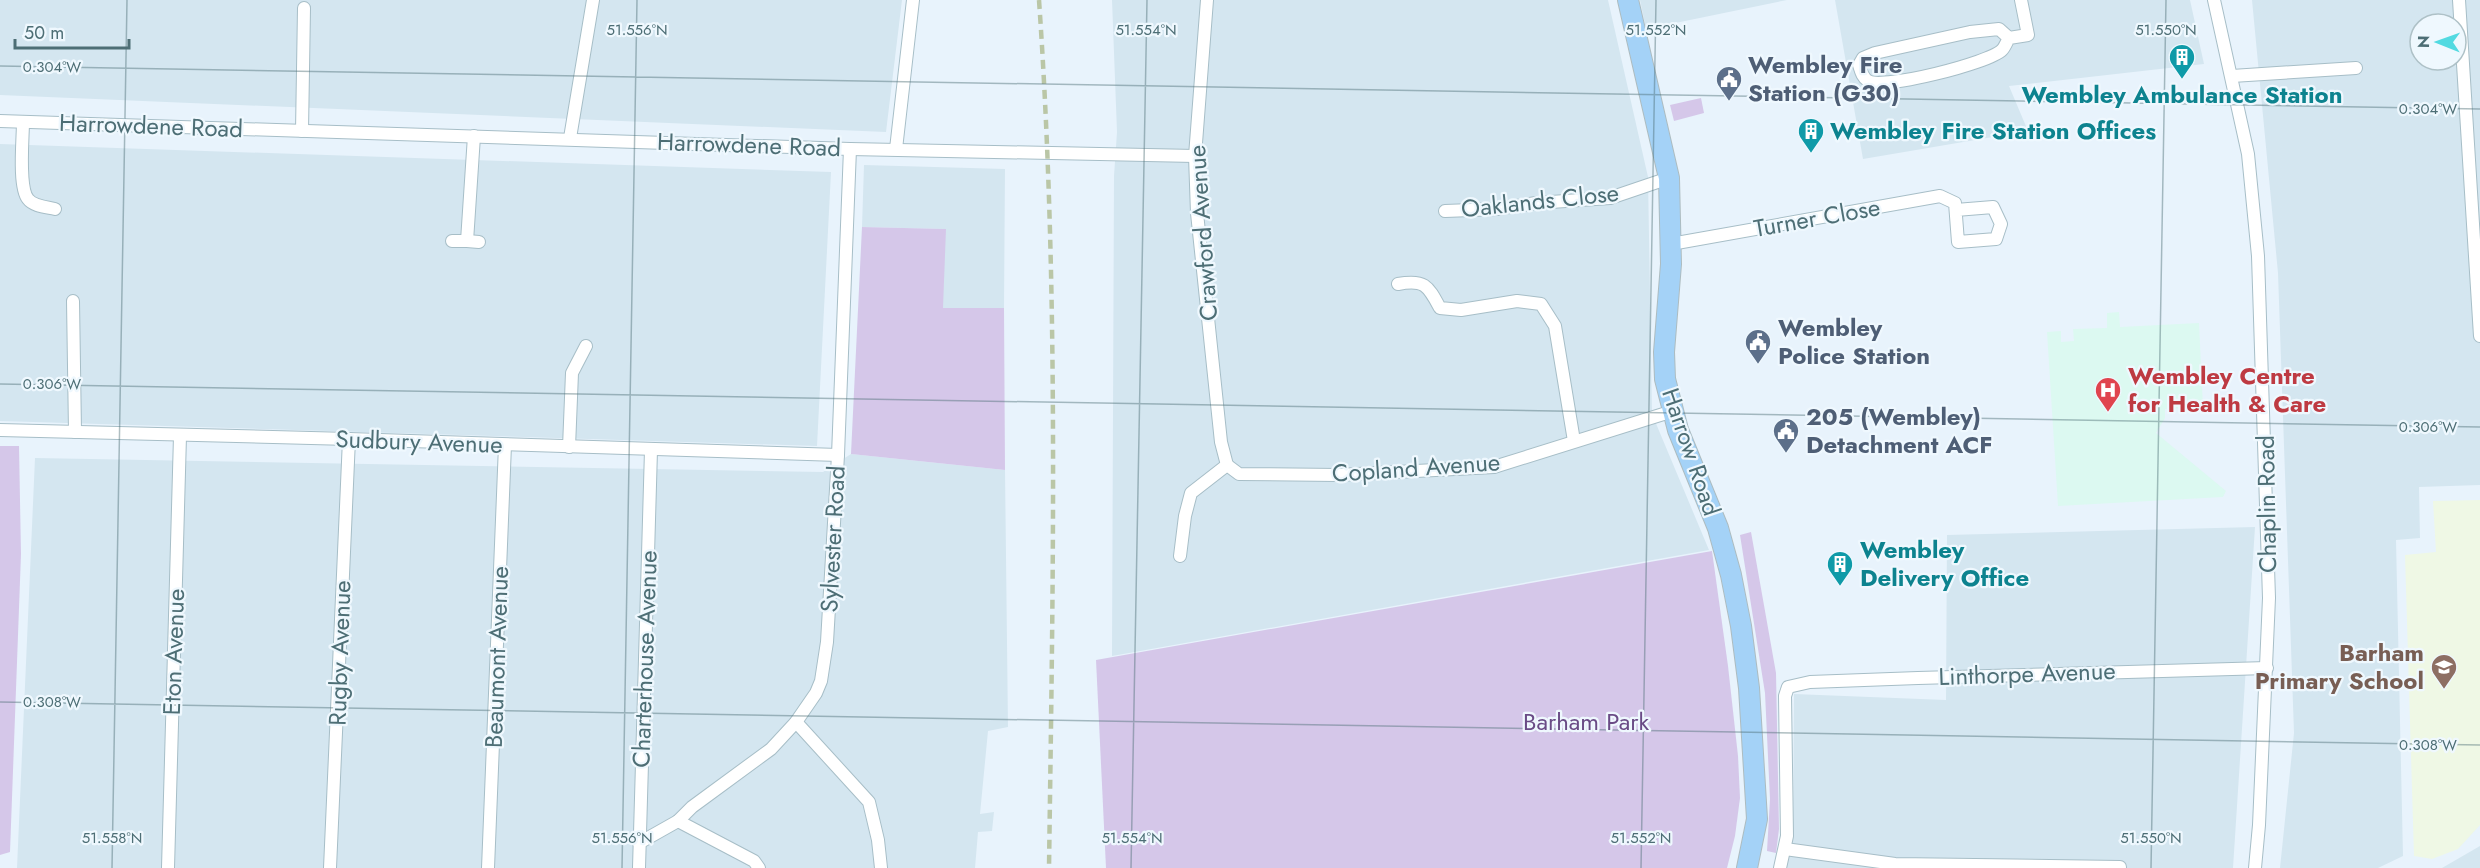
<svg xmlns="http://www.w3.org/2000/svg" width="2480" height="868" viewBox="0 0 2480 868" font-family="Jost,sans-serif">
	<style>
		.residential { fill: #d4e6f0; fill-rule: evenodd }
		.education { fill: #eff8e5 }
		.medical { fill: #dcf9f1 }
		.green { fill: #d5c7e9 }
		.lines { fill: none; stroke-linecap: round; stroke-linejoin: round }
		.street-casing { stroke: #a7bec7; stroke-width: 14 }
		.primary-casing { stroke: #adbcc0; stroke-width: 22 }
		.street { stroke: #fff; stroke-width: 12 }
		.primary { stroke: #a4d2f7; stroke-width: 20 }
		.rail { stroke: #bac6a6; stroke-width: 4.5; stroke-dasharray: 9 6; stroke-linecap: butt }
		.ticks { fill: none; stroke: #4d6e75; stroke-width: 1.5; stroke-opacity: 0.45 }
		.labels { text-anchor: middle; stroke-width: 4.5; stroke-linejoin: round; paint-order: stroke }
		.service-label { font-size: 24px; font-weight: bold; fill: #4e5e75; stroke: #eff8fe; text-anchor: start }
		.culture-label { font-size: 24px; font-weight: bold; fill: #0d838f; stroke: #eff8fe; text-anchor: start }
		.street-label { font-size: 24px; fill: #4d6e75; stroke: #eff8fe }
		.health-label { font-size: 24px; font-weight: bold; fill: #be3a42; stroke: #eff8fe; text-anchor: start }
		.education-label { font-size: 24px; font-weight: bold; fill: #785e54; stroke: #eff8fe; text-anchor: end }
		.park-label { font-size: 24px; fill: #6a4b86; stroke: #eff8fe }
		.ticks-label { font-size: 15px; text-anchor: middle; fill: #4d6e75; stroke: #eff8fe; stroke-width: 4.5; stroke-linejoin: round; paint-order: stroke }
	</style>
	<rect width="100%" height="100%" fill="#e8f3fc"/>
	<g class="residential">
		<polygon points="0,0 902,0 886,132 0,95"/>
		<polygon points="1112,0 1608,0 1648,177 1652,414 1709,550 1112,656 1114,176 1117,132"/>
		<polygon points="1640,0 1787,0 1646,29"/>
		<polygon points="1835,0 2190,0 2204,64 2009,86 2028,131 1863,159"/>
		<path d="M2252,0H2480V485L2419,487L2420,538L2396,540L2403,856L2378,868H2280L2294,733L2278,273ZM2420,24H2456V60H2420Z"/>
		<polygon points="0,144 831,172 817,446 0,421"/>
		<polygon points="864,165 1005,169 1004,308 942,308 945,229 862,227"/>
		<polygon points="851,454 1005,470 1008,727 988,731 980,814 994,812 992,831 978,832 975,868 17,868 35,458 823,472"/>
		<polygon points="2255,527 2233,868 1785,868 1793,835 1794,694 1946,700 1947,535"/>
		<polygon points="2480,846 2480,868 2442,868"/>
	</g>
	<polygon class="education" points="2480,500 2480,825 2458,849 2432,859 2414,856 2405,555 2436,552 2433,501"/>
	<polygon class="medical" points="2119,312 2120,327 2199,323 2203,407 2165,409 2165,418 2156,433 2226,491 2223,497 2058,506 2047,332 2061,331 2061,342 2074,341 2073,329 2107,328 2107,313"/>
	<g class="green">
		<polygon points="1701,98 1704,113 1674,121 1670,105"/>
		<polygon points="862,227 946,229 943,308 1004,308 1005,470 851,454"/>
		<polygon points="0,446 19,446 21,554 10,852 0,855"/>
		<polygon points="1751,532 1776,673 1779,829 1776,853 1767,851 1770,799 1765,693 1740,535"/>
		<polygon points="1712,551 1728,666 1738,756 1740,798 1735,836 1727,868 1106,868 1096,660"/>
	</g>
	<g class="lines">
		<g class="street-casing">
			<g id="street">
				<polyline points="1207,0 1195,156 1197,213 1221,442 1227,465"/>
				<polyline points="2214,0 2248,154 2258,256 2269,598 2259,825 2255,868"/>
				<polyline points="2459,0 2480,336"/>
				<path d="M2009,38C2007,41 2005,47 2002,50C1989,63 1883,90 1868,81C1862,77 1861,71 1859,65L1863,58L1875,53L1970,32L1999,29L2009,38L2028,35L2021,0"/>
				<polyline points="2232,76 2356,68"/>
				<polyline points="0,121 850,149 1195,156"/>
				<path d="M23,122C23,138 18,187 28,199C33,206 46,207 55,209"/>
				<polyline points="302,131 304,8"/>
				<polyline points="570,138 593,0"/>
				<polyline points="896,149 913,0"/>
				<polyline points="1445,211 1497,209 1536,203 1610,198 1669,178"/>
				<polyline points="452,241 467,241 474,136"/>
				<polyline points="467,241 479,242"/>
				<polyline points="1671,244 1940,196 1955,203 1958,242 1996,239 2001,224 1993,207 1956,210"/>
				<path d="M1398,284C1425,279 1428,286 1440,308L1461,310L1517,301L1541,304L1555,326L1574,441"/>
				<polyline points="73,301 75,432"/>
				<polyline points="0,430 349,439 838,455"/>
				<polyline points="569,447 572,373 586,346"/>
				<polyline points="1227,465 1239,474 1338,475 1494,467 1673,411"/>
				<polyline points="1180,556 1185,516 1191,493 1227,465"/>
				<polyline points="796,722 869,802 878,840 881,868"/>
				<polyline points="678,821 754,861 759,868"/>
				<polyline points="639,843 678,821 692,807 771,749 796,722 816,693 821,681 827,642 838,455 850,149"/>
				<polyline points="1785,849 1895,864 2120,867"/>
				<polyline points="168,868 180,436"/>
				<polyline points="330,868 349,439"/>
				<polyline points="488,868 505,445"/>
				<polyline points="639,868 651,450"/>
				<polyline points="1780,868 1787,836 1785,696 1788,687 1810,682 1918,678 2267,668"/>
			</g>
		</g>
		<g class="primary-casing">
			<polyline id="primary" points="1628,0 1669,178 1671,264 1664,352 1665,379 1678,430 1718,528 1731,575 1741,626 1749,688 1757,819 1747,868"/>
		</g>
		<use href="#street" class="street"/>
		<use href="#primary" class="primary"/>
		<path class="rail" d="M1039,0C1059,289 1053,579 1049,868"/>
	</g>
	<path class="ticks" d="M0,66L2480,109M0,384L2480,427M0,702L2480,745M112,868L127,0M622,868L637,0M1131,868L1147,0M1641,868L1656,0M2151,868L2166,0"/>
	<defs>
		<g id="building-pin" transform="scale(1.35)"><path d="M0 17L-7.5 6A9.5 9.5 0 1 1 7.5 6Z" fill="#0f9aa8" stroke="#eff8fe"/><path d="M-4-6H4V6H1V3H-1V6H-4ZM-2.5-4.3h1.7v1.8h-1.7ZM.8-4.3h1.7v1.8H.8ZM-2.5-1h1.7V.8h-1.7ZM.8-1h1.7V.8H.8Z" fill="#fff"/></g>
		<g id="civic-pin" transform="scale(1.35)"><path d="M0 17L-7.5 6A9.5 9.5 0 1 1 7.5 6Z" fill="#5c6f8a" stroke="#eff8fe"/><path d="M-.6-6.5H3V-4.5H.6V-3L4-1V1h2V6H-6V1h2V-1L-.6-3ZM-1.2 2.5V6h2.4V2.5Z" fill="#fff"/></g>
		<g id="hospital-pin" transform="scale(1.35)"><path d="M0 17L-7.5 6A9.5 9.5 0 1 1 7.5 6Z" fill="#e0444e" stroke="#eff8fe"/><path d="M-5-5h3v3.5h4V-5h3V5h-3V1.5h-4V5h-3Z" fill="#fff"/></g>
		<g id="school-pin" transform="scale(1.35)"><path d="M0 17L-7.5 6A9.5 9.5 0 1 1 7.5 6Z" fill="#8d6e63" stroke="#eff8fe"/><path d="M0-5L7-2L0 1L-7-2ZM-4 1L0 2.5L4 1V4Q0 6-4 4Z" fill="#fff"/></g>
	</defs>
	<g fill-rule="evenodd">
		<use href="#building-pin" x="2182" y="57"/>
		<use href="#civic-pin" x="1729" y="79"/>
		<use href="#building-pin" x="1811" y="131"/>
		<use href="#civic-pin" x="1758" y="342"/>
		<use href="#hospital-pin" x="2108" y="390"/>
		<use href="#civic-pin" x="1786" y="431"/>
		<use href="#building-pin" x="1840" y="564"/>
		<use href="#school-pin" x="2444" y="667"/>
	</g>
	<g class="labels">
		<g class="service-label">
			<text x="1748" y="73">Wembley Fire<tspan x="1748" dy="28">Station (G30)</tspan></text>
			<text x="1778" y="336">Wembley<tspan x="1778" dy="28">Police Station</tspan></text>
			<text x="1806" y="425">205 (Wembley)<tspan x="1806" dy="28">Detachment ACF</tspan></text>
		</g>
		<g class="culture-label">
			<text x="2182" y="103" text-anchor="middle">Wembley Ambulance Station</text>
			<text x="1830" y="139">Wembley Fire Station Offices</text>
			<text x="1860" y="558">Wembley<tspan x="1860" dy="28">Delivery Office</tspan></text>
		</g>
		<g class="street-label">
			<text transform="translate(151 126) rotate(2)" y="8">Harrowdene Road</text>
			<text transform="translate(749 145) rotate(2)" y="8">Harrowdene Road</text>
			<text transform="translate(1540 201) rotate(-6)" y="8">Oaklands Close</text>
			<text transform="translate(1817 218) rotate(-10)" y="8">Turner Close</text>
			<text transform="translate(1203 233) rotate(-94)" y="8">Crawford Avenue</text>
			<text transform="translate(419 442) rotate(2)" y="8">Sudbury Avenue</text>
			<text transform="translate(1691 452) rotate(71)" y="8">Harrow Road</text>
			<text transform="translate(1416 468) rotate(-4)" y="8">Copland Avenue</text>
			<text transform="translate(2267 504) rotate(-91)" y="8">Chaplin Road</text>
			<text transform="translate(833 539) rotate(-87)" y="8">Sylvester Road</text>
			<text transform="translate(174 652) rotate(-88)" y="8">Eton Avenue</text>
			<text transform="translate(340 653) rotate(-88)" y="8">Rugby Avenue</text>
			<text transform="translate(497 657) rotate(-88)" y="8">Beaumont Avenue</text>
			<text transform="translate(645 659) rotate(-88)" y="8">Charterhouse Avenue</text>
			<text transform="translate(2027 674) rotate(-2)" y="8">Linthorpe Avenue</text>
		</g>
		<g class="health-label">
			<text x="2128" y="384">Wembley Centre<tspan x="2128" dy="28">for Health &amp; Care</tspan></text>
		</g>
		<g class="education-label">
			<text x="2424" y="661">Barham<tspan x="2424" dy="28">Primary School</tspan></text>
		</g>
		<g class="park-label">
			<text x="1586" y="730">Barham Park</text>
		</g>
	</g>
	<g class="ticks-label">
		<text x="637" y="35">51.556°N</text>
		<text x="1146" y="35">51.554°N</text>
		<text x="1656" y="35">51.552°N</text>
		<text x="2166" y="35">51.550°N</text>
		<text x="52" y="72">0.304°W</text>
		<text x="2428" y="114">0.304°W</text>
		<text x="52" y="389">0.306°W</text>
		<text x="2428" y="432">0.306°W</text>
		<text x="52" y="707">0.308°W</text>
		<text x="2428" y="750">0.308°W</text>
		<text x="112" y="843">51.558°N</text>
		<text x="622" y="843">51.556°N</text>
		<text x="1132" y="843">51.554°N</text>
		<text x="1641" y="843">51.552°N</text>
		<text x="2151" y="843">51.550°N</text>
	</g>
	<g transform="translate(2438 42) rotate(271)"><circle r="28" fill="#eff8fe" stroke="#aec1c7" stroke-width="1.5"/>
	<path d="M0-4.5L10 22L0 15L-10 22Z" fill="#52dae1"/>
	<text y="-9" font-size="16" font-weight="bold" text-anchor="middle" fill="#4d6e75">N</text>
	</g>
	<path d="M15 39v9h114v-9" fill="none" stroke="#4d6e75" stroke-width="3"/>
	<text x="24" y="39" font-size="18" fill="#4d6e75" stroke="#eff8fe" stroke-width="4.5" paint-order="stroke">50 m</text>
</svg>
